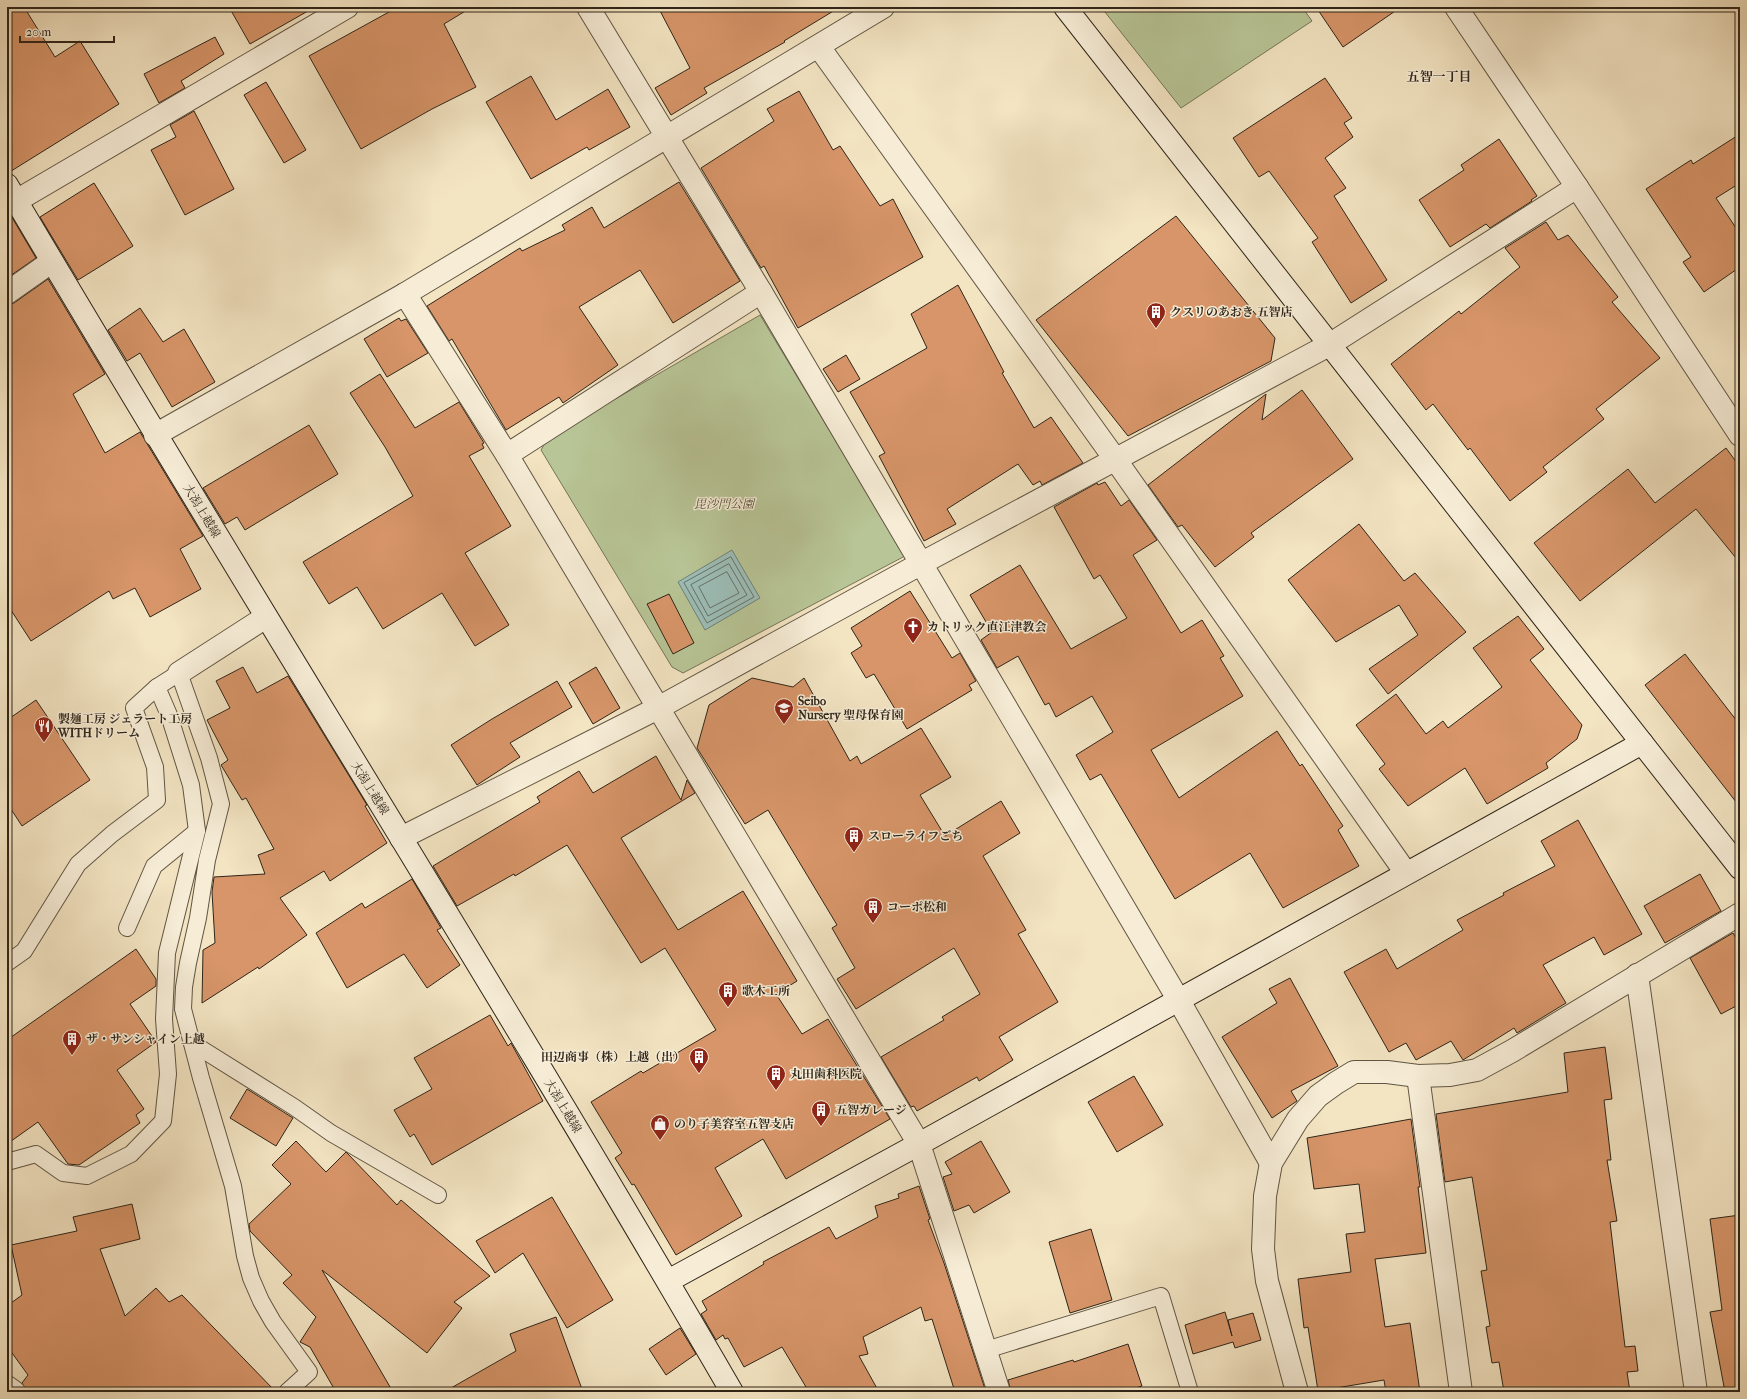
<svg xmlns="http://www.w3.org/2000/svg" width="1747" height="1399" viewBox="0 0 1747 1399" font-family="'IM FELL French Canon','Noto Serif JP',serif">
	<style>
		.green { fill: #b8c596; stroke: #747558 }
		.water { fill: #9cbeb8; stroke: #708178 }
		.lines { fill: none; stroke-linecap: round; stroke-linejoin: round }
		.shore { stroke: #667268; stroke-width: 1 }
		.building { fill: #d79569; stroke: #2f2519 }
		.lane-casing { stroke: #605543; stroke-width: 18 }
		.street-casing { stroke: #605543; stroke-width: 24 }
		.secondary-casing { stroke: #2f2519; stroke-width: 24 }
		.lane { stroke: #f7edd7; stroke-width: 16 }
		.street { stroke: #f7edd7; stroke-width: 22 }
		.secondary { stroke: #f7edd7; stroke-width: 22 }
		.labels { text-anchor: middle; stroke-width: 3; stroke-linejoin: round; paint-order: stroke }
		.poi-label { font-size: 12px; font-weight: bold; fill: #2f2519; stroke: #f7edd7; text-anchor: start }
		.park-label { font-size: 12px; font-style: italic; fill: #514d38; stroke: #f7edd7 }
		.street-label { font-size: 12px; fill: #2f2519; stroke: #f7edd7 }
		.neighbourhood-label { font-size: 13px; font-weight: bold; fill: #2f2519; stroke: #f7edd7 }
	</style>
	<rect width="100%" height="100%" fill="#f3e4c2"/>
	<filter id="stains"><feTurbulence type="fractalNoise" baseFrequency=".005" numOctaves="4"/><feColorMatrix values="0 0 0 0 .2 0 0 0 0 .09 0 0 0 0 .02 0 0 0 .5 -.17"/></filter>
	<radialGradient id="worn" r=".72"><stop offset=".6" stop-color="#630" stop-opacity="0"/><stop offset="1" stop-color="#630" stop-opacity=".3"/></radialGradient>
	<g class="green">
		<polygon points="1101,7 1302,7 1312,21 1181,108"/>
		<polygon points="760,315 905,556 683,673 672,667 541,450 548,438"/>
	</g>
	<polygon class="water" points="732,550 760,598 705,630 678,582"/>
	<g class="lines">
		<g class="shore">
			<polygon points="731,557 754,597 707,623 684,583"/>
			<polygon points="729,564 747,595 708,616 691,585"/>
			<polygon points="727,572 739,593 710,608 699,587"/>
		</g>
	</g>
	<g class="building">
		<polygon points="7,7 24,7 55,57 80,41 119,104 8,173 7,173"/>
		<polygon points="229,7 315,7 250,44"/>
		<polygon points="398,7 472,7 444,24 476,87 432,109 361,149 309,56"/>
		<polygon points="658,7 840,7 784,41 785,42 704,88 707,93 671,115 655,88 690,68"/>
		<polygon points="1316,7 1401,7 1343,47"/>
		<polygon points="215,37 224,54 181,81 185,88 159,103 144,74"/>
		<polygon points="531,76 556,120 608,89 630,127 589,150 587,147 531,179 486,102"/>
		<polygon points="1325,78 1352,118 1344,123 1353,137 1325,158 1346,188 1334,196 1387,280 1351,303 1312,242 1318,238 1269,171 1259,177 1233,138"/>
		<polygon points="266,82 306,150 284,163 244,95"/>
		<polygon points="799,91 833,150 840,146 880,206 893,199 923,257 798,328 764,266 761,268 701,168 774,121 767,109"/>
		<polygon points="194,111 234,189 185,215 151,150 176,137 170,125"/>
		<polygon points="1740,134 1740,183 1716,198 1740,234 1740,267 1704,292 1683,262 1691,257 1646,189 1691,160 1693,164"/>
		<polygon points="1499,139 1537,196 1531,200 1532,201 1490,228 1486,224 1450,247 1419,200 1464,170 1461,165"/>
		<polygon points="679,182 740,281 673,323 640,270 579,307 618,365 563,403 559,397 506,430 452,339 449,341 427,306 520,248 522,251 565,230 562,225 592,207 604,228"/>
		<polygon points="94,183 133,246 78,280 40,217"/>
		<polygon points="7,209 36,258 7,278"/>
		<polygon points="1176,216 1275,338 1271,361 1128,436 1036,320"/>
		<polygon points="1546,222 1558,240 1568,235 1618,297 1612,302 1660,358 1596,409 1604,419 1543,467 1547,472 1510,501 1470,448 1468,450 1433,404 1426,410 1391,364 1459,311 1461,314 1520,267 1505,248"/>
		<polygon points="48,279 105,374 73,394 105,453 140,432 203,536 180,549 201,589 150,617 135,588 113,599 109,591 31,641 7,604 7,305 14,303"/>
		<polygon points="958,285 1004,372 1002,373 1034,428 1051,417 1083,463 1042,485 1040,481 1033,485 1018,464 947,509 956,524 924,541 879,456 885,453 850,392 927,348 911,314"/>
		<polygon points="140,308 163,342 184,329 215,382 172,407 140,353 127,361 108,330"/>
		<polygon points="399,318 401,321 406,319 428,353 387,377 364,339"/>
		<polygon points="846,355 860,379 838,392 823,369"/>
		<polygon points="380,374 415,428 459,402 484,443 482,444 484,448 469,456 511,526 465,553 509,625 475,646 442,593 383,629 357,587 329,604 303,562 413,496 385,447 350,393"/>
		<polygon points="1302,390 1353,459 1251,533 1254,537 1215,567 1182,525 1178,527 1148,485 1266,394 1262,420"/>
		<polygon points="309,425 338,474 245,530 237,517 225,524 203,488"/>
		<polygon points="1726,448 1740,467 1740,563 1696,509 1580,601 1534,543 1628,469 1655,503"/>
		<polygon points="1105,482 1121,506 1129,500 1157,540 1133,555 1181,633 1202,620 1224,656 1220,658 1243,696 1151,750 1179,798 1277,731 1300,766 1302,764 1343,826 1338,830 1359,866 1283,908 1250,853 1175,899 1101,774 1090,780 1076,755 1113,732 1092,696 1056,717 1049,703 1045,705 1018,656 997,668 981,640 992,632 970,595 1020,565 1071,649 1127,618 1100,575 1094,579 1054,507 1097,483 1098,485"/>
		<polygon points="1359,524 1404,581 1415,573 1466,632 1388,694 1369,669 1418,635 1399,605 1336,642 1288,580"/>
		<polygon points="910,591 952,658 960,653 976,681 969,685 972,690 907,729 874,674 866,678 851,653 862,646 851,628"/>
		<polygon points="669,594 694,643 673,654 647,604"/>
		<polygon points="1518,616 1544,649 1530,660 1582,725 1577,739 1546,763 1548,768 1487,804 1465,768 1408,806 1379,769 1385,764 1356,725 1396,694 1426,734 1443,721 1448,728 1502,687 1473,648"/>
		<polygon points="1685,654 1740,725 1740,807 1645,685"/>
		<polygon points="243,667 257,693 288,676 367,805 365,806 387,843 330,881 324,871 280,898 307,935 259,969 258,967 202,1003 203,950 215,943 212,892 214,877 265,874 258,855 274,849 246,798 242,800 221,765 228,760 207,720 230,708 216,681"/>
		<polygon points="596,667 620,708 593,724 569,683"/>
		<polygon points="752,678 793,687 804,678 850,761 857,756 861,764 921,728 951,777 920,795 945,836 1001,801 1020,833 983,856 1026,930 1018,934 1058,1002 999,1037 1013,1060 979,1081 977,1077 917,1111 914,1106 911,1107 881,1057 944,1020 942,1017 980,994 954,948 856,1009 837,979 855,968 832,928 837,925 768,810 745,824 697,748 709,705"/>
		<polygon points="557,681 572,707 510,743 520,757 477,785 451,745 492,719"/>
		<polygon points="36,700 90,780 22,826 7,803 7,720"/>
		<polygon points="656,756 681,800 687,780 695,793 621,838 678,930 743,891 797,981 776,994 802,1034 828,1019 890,1119 786,1179 763,1139 715,1168 742,1216 676,1255 634,1184 632,1185 615,1158 622,1153 591,1102 641,1071 643,1073 716,1030 665,948 641,963 567,845 515,876 514,874 457,906 433,866 540,802 537,797 579,771 593,793"/>
		<polygon points="1578,820 1642,934 1604,955 1594,937 1543,965 1566,1003 1517,1033 1514,1028 1463,1060 1451,1041 1416,1060 1406,1043 1389,1052 1344,972 1386,949 1397,969 1463,930 1457,920 1504,895 1503,893 1555,866 1541,841"/>
		<polygon points="1700,874 1721,911 1665,943 1644,906"/>
		<polygon points="412,879 441,928 437,930 460,965 427,988 404,954 347,988 316,933 362,903 365,908"/>
		<polygon points="1733,933 1740,945 1740,1004 1721,1014 1690,958"/>
		<polygon points="136,949 156,979 156,986 130,1004 156,1042 117,1070 144,1109 136,1115 140,1123 79,1165 68,1164 38,1122 7,1144 7,1040"/>
		<polygon points="1290,978 1338,1066 1291,1091 1297,1101 1272,1118 1222,1037 1277,1003 1269,989"/>
		<polygon points="490,1015 508,1046 511,1043 543,1101 432,1165 414,1134 410,1137 394,1110 432,1089 414,1058"/>
		<polygon points="1605,1047 1612,1099 1604,1100 1611,1160 1607,1160 1617,1221 1610,1222 1625,1347 1635,1346 1638,1371 1627,1372 1630,1392 1504,1392 1499,1362 1492,1363 1486,1327 1490,1326 1481,1271 1487,1270 1472,1177 1445,1182 1436,1114 1568,1092 1564,1053"/>
		<polygon points="1134,1076 1163,1125 1117,1152 1088,1102"/>
		<polygon points="247,1089 293,1118 276,1146 230,1118"/>
		<polygon points="1411,1119 1420,1187 1418,1187 1426,1253 1375,1259 1385,1327 1410,1323 1420,1392 1386,1392 1384,1380 1318,1391 1308,1327 1304,1328 1298,1279 1351,1272 1346,1234 1365,1232 1359,1184 1314,1189 1307,1138"/>
		<polygon points="296,1141 326,1172 346,1152 348,1154 397,1205 401,1200 490,1276 454,1302 462,1308 427,1353 322,1270 393,1392 336,1392 310,1347 300,1342 316,1317 283,1283 292,1275 250,1231 249,1224 291,1184 272,1165"/>
		<polygon points="981,1141 1010,1192 974,1213 969,1205 954,1211 943,1177 952,1174 945,1162"/>
		<polygon points="919,1186 930,1219 928,1220 944,1263 986,1392 955,1392 932,1319 925,1321 921,1307 863,1337 868,1354 859,1356 879,1392 809,1392 782,1347 744,1367 728,1338 725,1339 723,1335 716,1340 701,1314 707,1310 702,1301 764,1264 763,1262 829,1227 836,1239 878,1217 875,1206 899,1198 898,1194"/>
		<polygon points="552,1197 613,1300 567,1328 523,1253 495,1273 476,1241"/>
		<polygon points="132,1204 140,1239 100,1249 125,1316 156,1288 169,1302 182,1295 276,1392 26,1392 22,1383 28,1375 7,1346 7,1306 22,1295 11,1245 77,1231 73,1217"/>
		<polygon points="1740,1215 1740,1392 1725,1392 1710,1312 1722,1310 1710,1219"/>
		<polygon points="1091,1229 1112,1300 1070,1313 1049,1242"/>
		<polygon points="1225,1312 1232,1336 1228,1320 1253,1313 1261,1340 1235,1348 1233,1342 1193,1354 1185,1325"/>
		<polygon points="556,1317 583,1392 444,1392 516,1351 510,1334"/>
		<polygon points="680,1328 696,1354 666,1375 649,1349"/>
		<polygon points="1128,1344 1142,1386 1123,1392 1011,1392 1008,1380 1073,1360 1074,1362"/>
	</g>
	<g class="lines">
		<g class="lane-casing">
			<g id="lane">
				<polyline points="127,928 154,866 197,831"/>
				<polyline points="7,963 24,951 78,864 112,834 157,800 155,767 134,708 157,687"/>
				<polyline points="192,1043 294,1107 331,1133 438,1195"/>
				<polyline points="7,1162 36,1154 63,1173 87,1176 131,1154 163,1121 168,1074 164,1019 167,953 197,831 191,785 169,715 157,687 179,673 209,758 221,804 207,860 198,918 188,963 184,987 183,1009 201,1078 233,1186 245,1256 251,1278 261,1301 273,1322 309,1372 287,1392"/>
				<polyline points="986,1350 1161,1296 1190,1392"/>
			</g>
		</g>
		<g class="street-casing">
			<g id="street">
				<polyline points="588,7 761,292 1178,999 1271,1163"/>
				<polyline points="1456,7 1577,187 1740,435"/>
				<polyline points="819,47 1115,459 1406,873"/>
				<polyline points="16,201 347,7"/>
				<polyline points="7,293 51,262"/>
				<polyline points="405,294 507,455 919,1144 999,1392"/>
				<polyline points="155,435 405,294 883,7"/>
				<polyline points="507,455 761,292"/>
				<polyline points="179,673 266,617"/>
				<polyline points="401,838 658,708 922,563 1329,345 1577,187"/>
				<polyline points="1637,975 1696,1392"/>
				<polyline points="1418,1076 1461,1392"/>
				<polyline points="7,1387 14,1392"/>
				<polyline points="1297,1392 1267,1281 1263,1249 1265,1196 1271,1163 1298,1119 1318,1096 1336,1083 1354,1072 1387,1072 1418,1076 1450,1075 1477,1070 1512,1051 1740,914"/>
			</g>
		</g>
		<g class="secondary-casing">
			<g id="secondary">
				<polyline points="1065,7 1740,868"/>
				<path d="M7,185C245,589 497,986 732,1392"/>
				<polyline points="668,1281 919,1144 1642,743"/>
			</g>
		</g>
		<use href="#lane" class="lane"/>
		<use href="#street" class="street"/>
		<use href="#secondary" class="secondary"/>
	</g>
	<defs>
		<g id="building-pin" transform="scale(1)"><path d="M0 17L-7.5 6A9.5 9.5 0 1 1 7.5 6Z" fill="#8f2418" stroke="#f7edd7"/><path d="M-4-6H4V6H1V3H-1V6H-4ZM-2.5-4.3h1.7v1.8h-1.7ZM.8-4.3h1.7v1.8H.8ZM-2.5-1h1.7V.8h-1.7ZM.8-1h1.7V.8H.8Z" fill="#fff"/></g>
		<g id="church-pin" transform="scale(1)"><path d="M0 17L-7.5 6A9.5 9.5 0 1 1 7.5 6Z" fill="#8f2418" stroke="#f7edd7"/><path d="M-1.2-6h2.4v3.5h3.3v2.4h-3.3V6h-2.4V-.1h-3.3v-2.4h3.3Z" fill="#fff"/></g>
		<g id="school-pin" transform="scale(1)"><path d="M0 17L-7.5 6A9.5 9.5 0 1 1 7.5 6Z" fill="#8f2418" stroke="#f7edd7"/><path d="M0-5L7-2L0 1L-7-2ZM-4 1L0 2.5L4 1V4Q0 6-4 4Z" fill="#fff"/></g>
		<g id="restaurant-pin" transform="scale(1)"><path d="M0 17L-7.5 6A9.5 9.5 0 1 1 7.5 6Z" fill="#8f2418" stroke="#f7edd7"/><path d="M-5-6h1v4h1v-4h1v4h1v-4h1v5L-1.5 .5V6h-2V.5L-5-1ZM5-6V6H3V1.5H1.5Q1.5-4 5-6Z" fill="#fff"/></g>
		<g id="shop-pin" transform="scale(1)"><path d="M0 17L-7.5 6A9.5 9.5 0 1 1 7.5 6Z" fill="#8f2418" stroke="#f7edd7"/><path d="M-5-2.5h2.3a2.7 3.5 0 0 1 5.4 0H5L5.5 6h-11ZM-1.5-2.5h3a1.5 2.3 0 0 0-3 0Z" fill="#fff"/></g>
	</defs>
	<g fill-rule="evenodd">
		<use href="#building-pin" x="1156" y="312"/>
		<use href="#church-pin" x="913" y="627"/>
		<use href="#school-pin" x="784" y="708"/>
		<use href="#restaurant-pin" x="44" y="726"/>
		<use href="#building-pin" x="854" y="836"/>
		<use href="#building-pin" x="873" y="907"/>
		<use href="#building-pin" x="728" y="991"/>
		<use href="#building-pin" x="72" y="1039"/>
		<use href="#building-pin" x="699" y="1057"/>
		<use href="#building-pin" x="776" y="1074"/>
		<use href="#building-pin" x="821" y="1110"/>
		<use href="#shop-pin" x="660" y="1124"/>
	</g>
	<g class="labels">
		<g class="poi-label">
			<text x="1170" y="316">クスリのあおき 五智店</text>
			<text x="927" y="631">カトリック直江津教会</text>
			<text x="798" y="705">Seibo<tspan x="798" dy="14">Nursery 聖母保育園</tspan></text>
			<text x="58" y="723">製麺工房 ジェラート工房<tspan x="58" dy="14">WITHドリーム</tspan></text>
			<text x="868" y="840">スローライフごち</text>
			<text x="887" y="911">コーポ松和</text>
			<text x="742" y="995">歌木工所</text>
			<text x="86" y="1043">ザ・サンシャイン上越</text>
			<text x="685" y="1061" text-anchor="end">田辺商事（株）上越（出）</text>
			<text x="790" y="1078">丸田歯科医院</text>
			<text x="835" y="1114">五智ガレージ</text>
			<text x="674" y="1128">のり子美容室五智支店</text>
		</g>
		<g class="park-label">
			<text x="724" y="508">毘沙門公園</text>
		</g>
		<g class="street-label">
			<text transform="translate(202 511) rotate(59)" y="4">大潟上越線</text>
			<text transform="translate(370 788) rotate(58)" y="4">大潟上越線</text>
			<text transform="translate(563 1106) rotate(59)" y="4">大潟上越線</text>
		</g>
		<g class="neighbourhood-label">
			<text x="1439" y="81">五智一丁目</text>
		</g>
	</g>
	<rect width="1747" height="1399" fill="none" stroke="#f3e4c2" stroke-width="24"/>
	<rect x="8" y="8" width="1731" height="1383" fill="none" stroke="#2f2519" stroke-width="2"/>
	<rect x="12" y="12" width="1723" height="1375" fill="none" stroke="#2f2519"/>
	<path d="M20 36v6h94v-6" fill="none" stroke="#2f2519" stroke-width="2"/>
	<text x="26" y="36" font-size="12" fill="#2f2519" stroke="#f7edd7" stroke-width="3" paint-order="stroke">20 m</text>
	<rect width="100%" height="100%" filter="url(#stains)"/>
	<rect width="100%" height="100%" fill="url(#worn)"/>
</svg>
